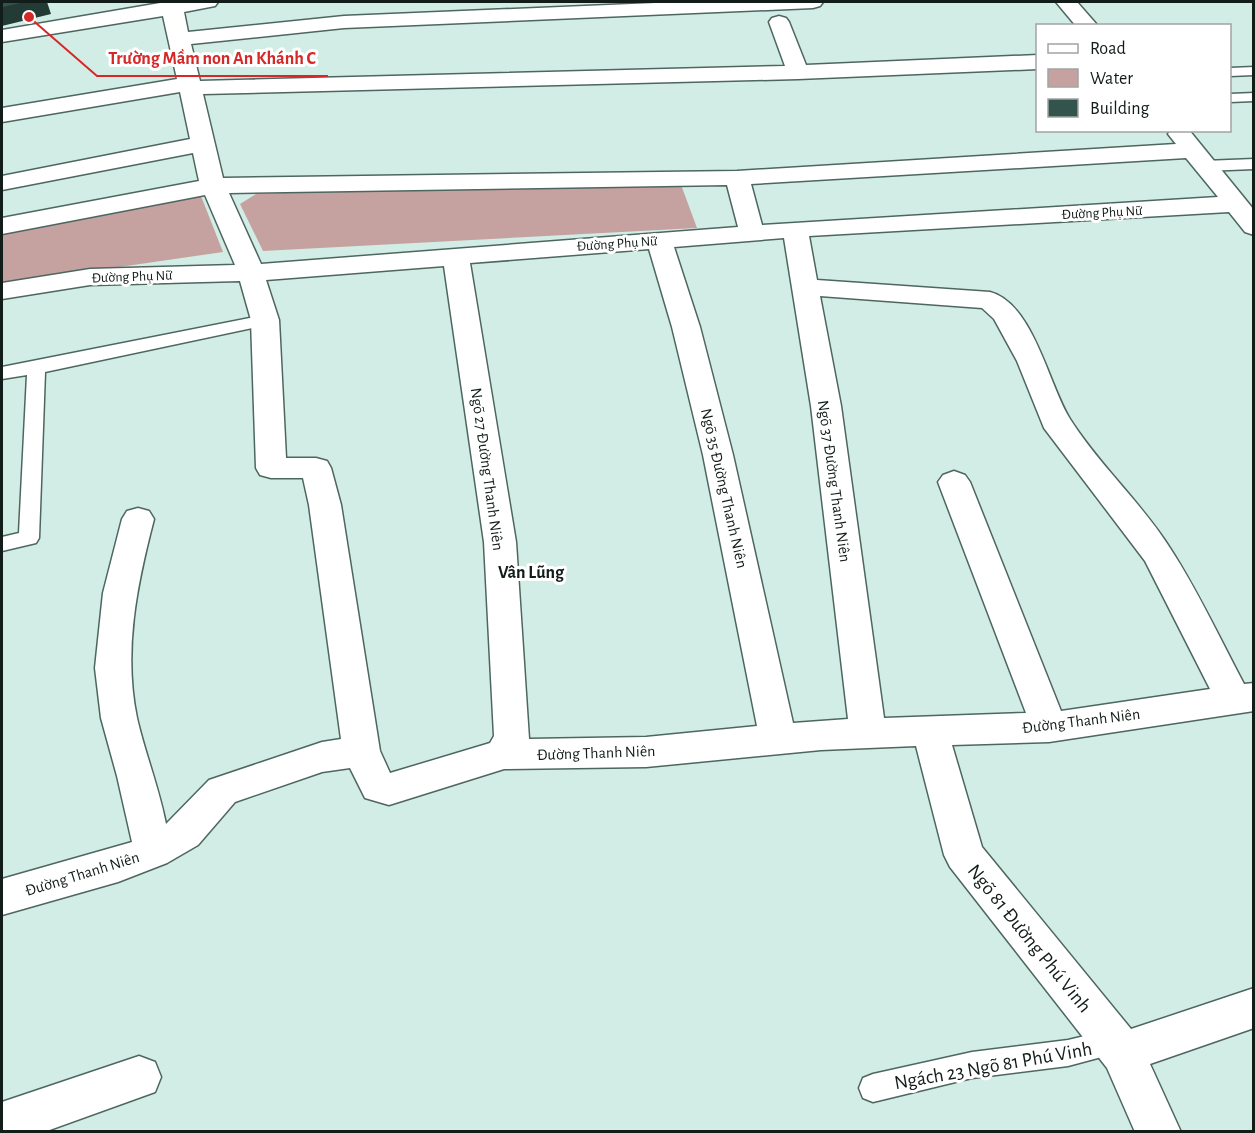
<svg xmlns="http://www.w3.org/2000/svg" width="1255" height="1133" viewBox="0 0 1255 1133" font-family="'Alegreya Sans',sans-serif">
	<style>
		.water { fill: #c5a2a0 }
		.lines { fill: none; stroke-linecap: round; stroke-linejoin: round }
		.lane-casing { stroke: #4e6660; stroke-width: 3 }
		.street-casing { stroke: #4e6660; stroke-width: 3 }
		.lane { fill: #fff; fill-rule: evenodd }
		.street { fill: #fff; fill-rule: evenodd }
		.shaded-wall { fill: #233b35 }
		.building { fill: #32544c; stroke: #233b35; stroke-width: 1.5 }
		.labels { text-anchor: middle; stroke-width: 6; stroke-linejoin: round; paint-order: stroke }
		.far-street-label { font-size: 14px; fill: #121c19; stroke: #fff }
		.street-label { font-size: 16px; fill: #121c19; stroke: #fff }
		.neighbourhood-label { font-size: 18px; font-weight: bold; fill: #121c19; stroke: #fff }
		.near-street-label { font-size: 20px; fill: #121c19; stroke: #fff }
		.leader { fill: none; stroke: #d62828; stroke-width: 2 }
		.callout-dot { fill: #d62828; stroke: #fff; stroke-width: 2 }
		.callout-label { font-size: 18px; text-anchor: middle; font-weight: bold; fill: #d62828; stroke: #fff; stroke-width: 6; stroke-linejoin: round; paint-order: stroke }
	</style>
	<rect width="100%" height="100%" fill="#d2ede6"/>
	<g class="water">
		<polygon points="618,178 680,182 697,228 263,251 240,204 256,194"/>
		<polygon points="201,196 223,252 2,284 2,229 172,197"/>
	</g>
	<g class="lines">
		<g class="lane-casing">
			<g id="lane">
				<polygon points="1254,67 1254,75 1230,76 1230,68"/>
				<polygon points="1254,93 1254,101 1230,102 1230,94"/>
				<polygon points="1254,159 1254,169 1204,171 1196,166 1204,161"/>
				<polygon points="265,315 271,316 274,320 271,324 45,372 39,538 36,543 2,551 2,537 19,533 27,375 2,379 2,367"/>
				<polygon points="1114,1029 1124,1033 1128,1042 1124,1051 1068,1066 972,1078 873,1102 863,1098 859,1088 863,1078 873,1074 972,1052 1068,1040"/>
			</g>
		</g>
		<g class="street-casing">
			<g id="street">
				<path d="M166,2H218L215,6L184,12L188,32L344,16L679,2H823L820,6L813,8L344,28L191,44L200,81L785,66L769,22L772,18L779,16L786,18L789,22L806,65L1038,55V69L798,79L203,94L223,178L737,171L1176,144L1168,134L1171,130H1189L1254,210V235L1245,232L1229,212L809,236L817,280L990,292C1033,303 1049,386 1070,419C1099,465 1141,502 1170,548C1198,591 1220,639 1244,684L1254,683V711L1049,742L952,745L982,847L1131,1029L1254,988V1028L1150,1064L1181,1132H1135L1107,1068L950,867L944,855L916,746L821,750L646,767L504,769L389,805L365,798L350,768L322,772L235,802L198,845L167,863L118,882L2,915V879L132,842L117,776L101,718L95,668L103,593L122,519L127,511L138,508L149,511L154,519C137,584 123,651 137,718C145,753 159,788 166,824L209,780L322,742L341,739L309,505L303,478H271L260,475L256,468L251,320L240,281L90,285L2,299V283L90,269L235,265L205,195L2,234V218L199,181L193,153L2,190V176L190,139L180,92L2,122V108L177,79L163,16L2,42V30ZM1186,158L1218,197L762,225L751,184ZM727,185L738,227L261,264L229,193ZM784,238L811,406L848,719L793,723L733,455L700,327L674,247ZM649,249L672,327L703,455L757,726L646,737L529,739L516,542L470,263ZM444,266L484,542L494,736L490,743L390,773L380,751L341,505L331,468L327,461L316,458H286L279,320L266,280ZM820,296L982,308L994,319L1017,361L1044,428L1145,561L1210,689L1061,711L970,482L965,475L954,471L943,475L938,482L1026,713L884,718L841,406Z"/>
				<polygon points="1056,2 1077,2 1098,26 1076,26"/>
				<polygon points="139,1056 155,1062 161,1077 155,1092 44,1132 2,1132 2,1102"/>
			</g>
		</g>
		<use href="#lane" class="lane"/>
		<use href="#street" class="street"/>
	</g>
	<polygon class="shaded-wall" points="28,2 47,2 51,14 2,26 2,8"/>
	<polygon class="building" points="2,2 28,2 2,8"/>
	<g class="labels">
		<g class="far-street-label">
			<text transform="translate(1102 212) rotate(-3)" y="5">Đường Phụ Nữ</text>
			<text transform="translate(617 243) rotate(-4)" y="5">Đường Phụ Nữ</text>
			<text transform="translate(132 276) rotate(-2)" y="5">Đường Phụ Nữ</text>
		</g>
		<g class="street-label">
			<text transform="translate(488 469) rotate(82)" y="6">Ngõ 27 Đường Thanh Niên</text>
			<text transform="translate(835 481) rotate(82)" y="6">Ngõ 37 Đường Thanh Niên</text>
			<text transform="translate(725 488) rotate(77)" y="6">Ngõ 35 Đường Thanh Niên</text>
			<text transform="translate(1081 720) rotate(-7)" y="6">Đường Thanh Niên</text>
			<text transform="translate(596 752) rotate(-2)" y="6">Đường Thanh Niên</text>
			<text transform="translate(82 873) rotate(-17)" y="6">Đường Thanh Niên</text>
		</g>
		<g class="neighbourhood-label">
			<text x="531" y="578">Vân Lũng</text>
		</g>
		<g class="near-street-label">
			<text transform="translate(1030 938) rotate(51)" y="7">Ngõ 81 Đường Phú Vinh</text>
			<text transform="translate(993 1065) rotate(-10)" y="7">Ngách 23 Ngõ 81 Phú Vinh</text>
		</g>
	</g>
	<path class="leader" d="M29 17L97 76H328"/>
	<circle class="callout-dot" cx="29" cy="17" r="6"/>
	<g class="callout-label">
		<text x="212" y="64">Trường Mầm non An Khánh C</text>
	</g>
	<rect width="1255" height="1133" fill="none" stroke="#121c19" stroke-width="6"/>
	<rect x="1036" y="24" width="195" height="108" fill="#ffffff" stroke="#a0a4a3" stroke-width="1.5"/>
	<rect x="1048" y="44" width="30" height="9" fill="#ffffff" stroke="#a0a4a3" stroke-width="1.5"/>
	<text x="1090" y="54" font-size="18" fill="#121c19">Road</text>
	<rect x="1048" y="69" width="30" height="18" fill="#c5a2a0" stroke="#a0a4a3" stroke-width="1.5"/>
	<text x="1090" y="84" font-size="18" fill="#121c19">Water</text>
	<rect x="1048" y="99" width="30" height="18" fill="#32544c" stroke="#a0a4a3" stroke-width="1.5"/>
	<text x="1090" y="114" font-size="18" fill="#121c19">Building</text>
</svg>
